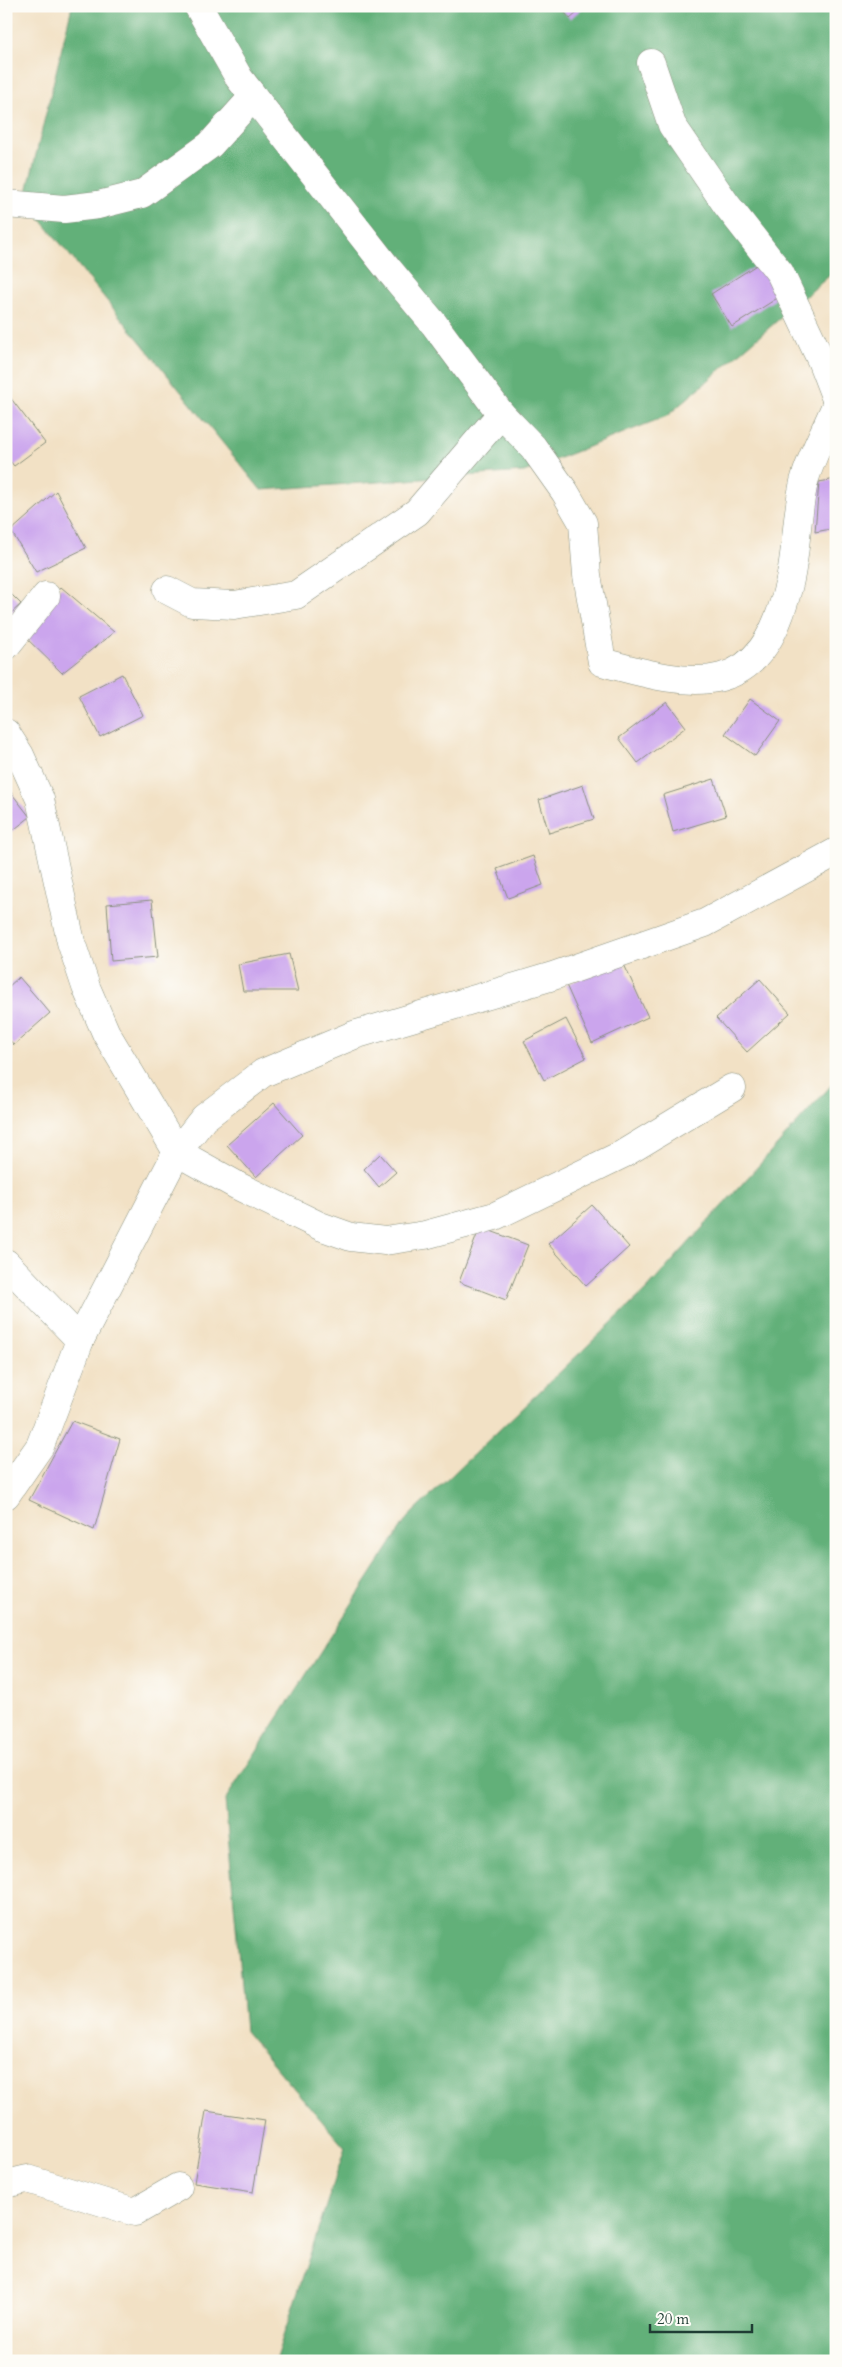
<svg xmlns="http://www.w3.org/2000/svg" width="842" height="2367" viewBox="0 0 842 2367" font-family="Cardo,serif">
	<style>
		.forest { fill: #62b079; stroke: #407656 }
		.building { fill: #cba5ed }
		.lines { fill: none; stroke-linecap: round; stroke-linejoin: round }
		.minor-casing { stroke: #888f7c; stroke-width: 29 }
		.minor { stroke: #fff; stroke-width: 28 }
	</style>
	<rect width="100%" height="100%" fill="#fdfcf7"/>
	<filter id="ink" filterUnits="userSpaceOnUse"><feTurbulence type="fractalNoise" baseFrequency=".02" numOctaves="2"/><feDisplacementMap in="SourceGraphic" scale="10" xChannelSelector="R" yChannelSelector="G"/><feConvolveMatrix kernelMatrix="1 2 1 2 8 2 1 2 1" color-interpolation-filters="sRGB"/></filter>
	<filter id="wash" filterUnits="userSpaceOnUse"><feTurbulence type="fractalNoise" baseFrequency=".0096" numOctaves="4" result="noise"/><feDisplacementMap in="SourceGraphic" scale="20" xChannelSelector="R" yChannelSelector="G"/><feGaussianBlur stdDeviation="1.12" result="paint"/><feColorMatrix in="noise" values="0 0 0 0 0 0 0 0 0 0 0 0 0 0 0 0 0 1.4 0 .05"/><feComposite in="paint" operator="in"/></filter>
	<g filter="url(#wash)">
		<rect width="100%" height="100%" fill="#f2e1c5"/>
		<g class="forest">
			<polygon points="72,6 836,6 836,270 667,416 524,472 261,490 25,200"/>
			<polygon points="836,1080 836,2361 275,2361 345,2148 245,2031 225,1800 408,1517 647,1289"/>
		</g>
		<g id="blocks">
			<g class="building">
				<polygon points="559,6 585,6 570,19"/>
				<polygon points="758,264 779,297 732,327 711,294"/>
				<polygon points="6,392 45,443 14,466 6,456"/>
				<polygon points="836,479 836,528 815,532 819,482"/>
				<polygon points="56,491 86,548 36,572 11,531"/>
				<polygon points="61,587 114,632 62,673 20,632"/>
				<polygon points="6,589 21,604 6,618"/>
				<polygon points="122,674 143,715 100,737 79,696"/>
				<polygon points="750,699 780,721 755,756 725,734"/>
				<polygon points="667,702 686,727 638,763 619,738"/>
				<polygon points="714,779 726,816 673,832 663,795"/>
				<polygon points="583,785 594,819 549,833 539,800"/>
				<polygon points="6,786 30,817 6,836"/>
				<polygon points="533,856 543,885 508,898 497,869"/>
				<polygon points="152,900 158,957 111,961 107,904"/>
				<polygon points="289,954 298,991 243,991 238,964"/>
				<polygon points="622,960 648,1017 592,1043 566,985"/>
				<polygon points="19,977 50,1013 14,1045 6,1036 6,989"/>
				<polygon points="760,979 790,1013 747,1052 716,1018"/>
				<polygon points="566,1019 586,1058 544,1080 524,1041"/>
				<polygon points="274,1103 302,1135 256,1177 227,1145"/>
				<polygon points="380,1154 396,1172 379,1187 364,1169"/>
				<polygon points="592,1205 629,1247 586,1286 548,1244"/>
				<polygon points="480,1227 528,1245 506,1300 459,1282"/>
				<polygon points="72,1421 120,1439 94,1530 29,1500"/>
				<polygon points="206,2111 265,2120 253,2192 194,2183"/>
			</g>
		</g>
	</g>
	<g filter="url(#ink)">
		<use href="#blocks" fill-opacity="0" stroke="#888f7c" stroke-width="1"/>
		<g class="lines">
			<g class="minor-casing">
				<g id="minor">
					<path d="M198,6L239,78L389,270L434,324L501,414L533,447L565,492L583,523L587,575L602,662C699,689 761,701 789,584C797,551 796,516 804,482C811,456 826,430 836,405"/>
					<polyline points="651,63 672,125 726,204 780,273 821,360 836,399"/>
					<polyline points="6,204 64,209 98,205 142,194 210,145 253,97"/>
					<polyline points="167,590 192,603 234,605 296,595 417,512 501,414"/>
					<polyline points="6,646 46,596"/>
					<polyline points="6,733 20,755 40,799 71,942 86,987 106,1033 177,1152 238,1186 320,1226 351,1237 385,1241 425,1235 495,1216 623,1154 732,1088"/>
					<polyline points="6,1263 80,1340"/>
					<polyline points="6,1495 40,1446 80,1340 177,1152 204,1118 263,1073 354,1035 553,976 705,923 836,852"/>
					<polyline points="6,2184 27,2179 135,2212 178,2187"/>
				</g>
			</g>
			<use href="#minor" class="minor"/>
		</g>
	</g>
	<rect width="842" height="2367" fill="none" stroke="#fdfcf7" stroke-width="25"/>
	<path d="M650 2324v8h102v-8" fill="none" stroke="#1f3d34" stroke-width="2.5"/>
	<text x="657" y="2324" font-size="15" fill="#1f3d34" stroke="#fdfcf7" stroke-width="4" paint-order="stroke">20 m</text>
</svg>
